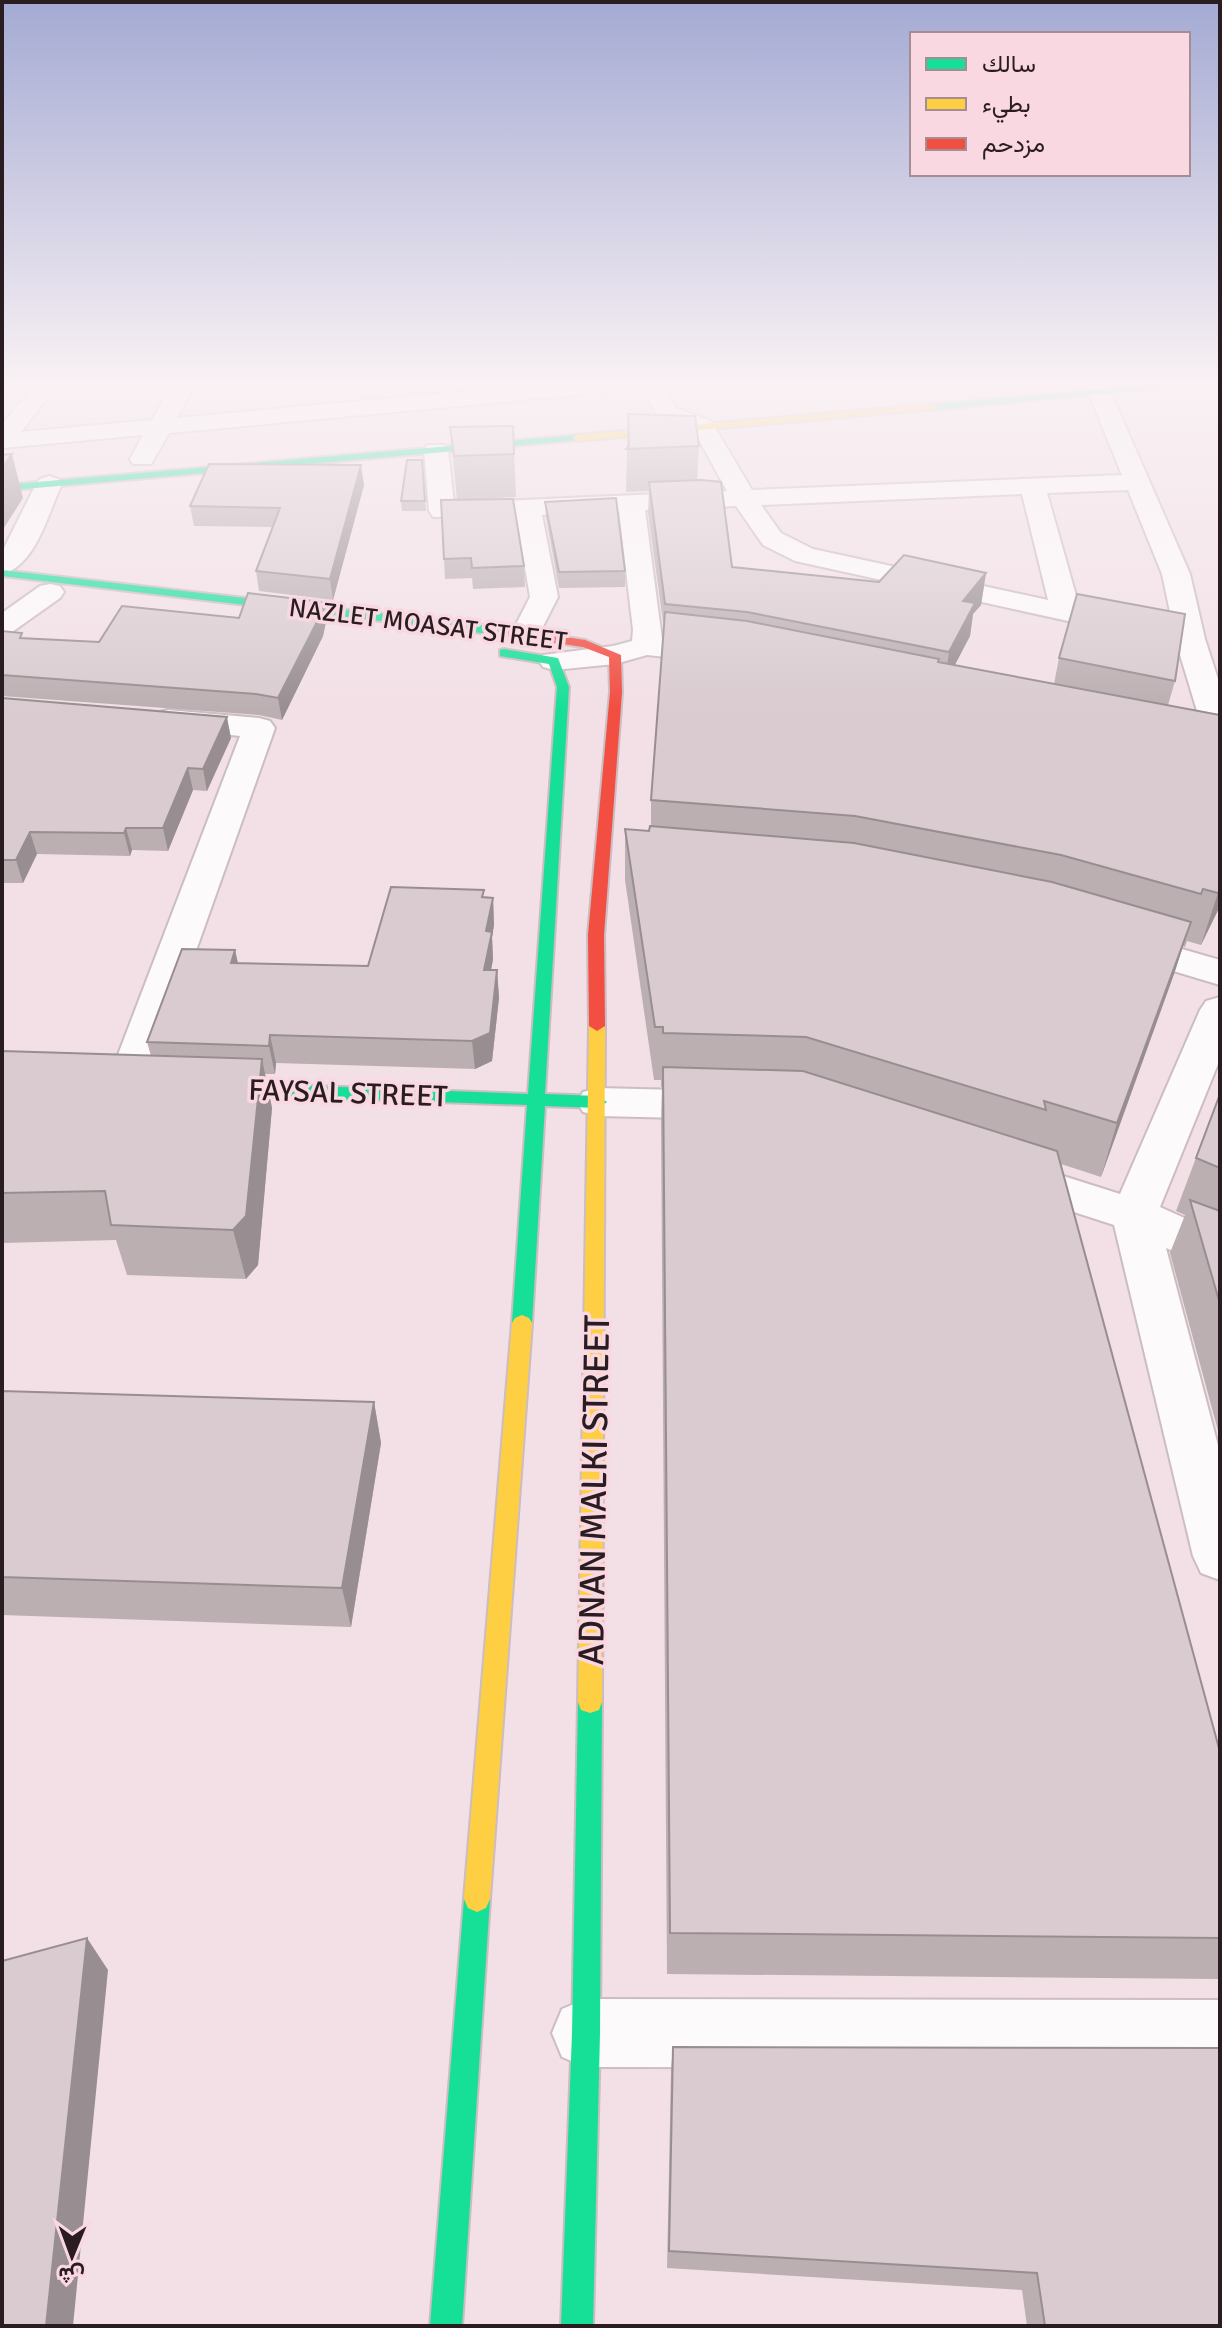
<svg xmlns="http://www.w3.org/2000/svg" width="1222" height="2328" viewBox="0 0 1222 2328" font-family="Signika,Vazirmatn,sans-serif">
	<style>
		.lines { fill: none; stroke-linecap: round; stroke-linejoin: round }
		.street-casing { stroke: #cbbdc2; stroke-width: 4 }
		.fast-casing { stroke: #cbbdc2; stroke-width: 4 }
		.slow-casing { stroke: #cbbdc2; stroke-width: 4 }
		.jam-casing { stroke: #cbbdc2; stroke-width: 4 }
		.street { fill: #fdfafb; fill-rule: evenodd }
		.fast { fill: #16e098; fill-rule: evenodd }
		.slow { fill: #ffcf43; fill-rule: evenodd }
		.jam { fill: #f24e42; fill-rule: evenodd }
		.wall { fill: #bbafb2 }
		.shaded-wall { fill: #988e91 }
		.building { fill: #d9cbcf; stroke: #988e91; stroke-width: 2 }
		.labels { text-anchor: middle; stroke-width: 7; stroke-linejoin: round; paint-order: stroke }
		.far-street-label { font-size: 26px; fill: #291d21; stroke: #fad8e2 }
		.street-label { font-size: 30px; fill: #291d21; stroke: #fad8e2 }
		.near-street-label { font-size: 36px; fill: #291d21; stroke: #fad8e2 }
	</style>
	<rect width="100%" height="100%" fill="#f2e0e6"/>
	<g class="lines">
		<g class="street-casing">
			<g id="street">
				<polygon points="35,384 58,384 21,432 152,420 173,384 195,384 177,418 544,384 630,384 619,391 169,433 151,464 133,464 130,459 143,435 2,448 2,425"/>
				<path d="M640,384H662L676,408L711,421L752,490L1122,475L1085,384H1107L1190,574L1205,639L1220,685V744L1209,741L1204,734L1177,645L795,561L763,545L736,506L645,510L662,639L733,648L737,654L733,660L722,663L647,655L615,664L554,670L543,667L539,661L543,655L613,646L632,641L633,630L619,511L542,515L558,597L536,640L526,643L516,640L511,634L530,597L516,516L433,517L429,511L424,450L427,445H445L448,450L454,503L727,491L694,431L659,418ZM1128,490L1162,574L1173,626L1079,606L1047,493ZM1022,494L1048,600L813,549L781,533L761,505Z"/>
				<path d="M49,476L58,479L62,484C48,513 36,566 2,574V552L36,484L40,479Z"/>
				<polygon points="50,584 60,586 64,592 60,598 12,632 2,635 2,613 40,586"/>
				<polygon points="168,710 259,718 270,721 275,728 148,1086 142,1096 127,1100 112,1096 106,1086 240,736 157,727 152,720 157,713"/>
				<polygon points="1123,932 1220,960 1220,985 1110,952 1104,944 1110,936"/>
				<polygon points="1220,997 1220,1059 1160,1207 1220,1234 1220,1270 1166,1248 1220,1453 1220,1580 1201,1573 1193,1556 1114,1225 997,1187 991,1176 997,1165 1013,1160 1120,1194 1200,1010 1206,1001"/>
				<polygon points="598,1088 722,1091 737,1095 743,1105 737,1115 722,1119 598,1116 583,1112 577,1102 583,1092"/>
				<polygon points="586,1999 1220,2000 1220,2068 586,2067 562,2057 552,2033 562,2009"/>
			</g>
		</g>
		<g class="fast-casing">
			<g id="fast">
				<polygon points="1168,384 1207,384 933,410 928,407 933,404"/>
				<polygon points="577,435 582,438 580,440 2,491 2,485"/>
				<polygon points="2,570 507,628 513,632 507,636 2,576"/>
				<polygon points="504,649 558,658 569,687 545,1094 598,1096 607,1102 598,1108 545,1106 532,1323 529,1328 522,1331 515,1328 512,1323 527,1105 208,1094 199,1088 208,1082 528,1094 557,687 549,664 500,656 500,650"/>
				<polygon points="590,1691 599,1694 602,1702 600,2033 593,2326 561,2326 572,2033 578,1702 581,1694"/>
				<polygon points="477,1886 486,1890 490,1899 462,2326 430,2326 464,1899 468,1890"/>
			</g>
		</g>
		<g class="slow-casing">
			<g id="slow">
				<polygon points="933,404 938,407 936,409 577,441 572,438 577,435"/>
				<polygon points="597,1021 605,1026 602,1702 599,1710 590,1713 581,1710 578,1702 589,1026"/>
				<polygon points="522,1315 529,1318 532,1323 490,1899 486,1908 477,1912 468,1908 464,1899 512,1323 515,1318"/>
			</g>
		</g>
		<g class="jam-casing">
			<polygon id="jam" points="507,628 585,640 621,655 622,692 604,935 605,1026 597,1031 589,1026 588,935 610,692 609,657 583,647 503,635 503,629"/>
		</g>
		<use href="#street" class="street"/>
		<use href="#fast" class="fast"/>
		<use href="#slow" class="slow"/>
		<use href="#jam" class="jam"/>
	</g>
	<g class="wall">
		<polygon points="628,414 699,446 697,480 732,567 879,582 986,573 981,605 973,614 970,636 954,665 1054,684 1059,658 1175,681 1168,705 1220,715 1220,906 1201,945 1187,941 1185,947 1183,946 1174,974 1101,1177 1061,1164 1220,1752 1220,1979 667,1974 661,1121 662,1087 661,1087 661,1080 654,1080 625,880 625,829 649,831 651,826 651,800 664,629 648,513 649,491 626,492"/>
		<polygon points="513,426 516,497 457,500 450,427"/>
		<polygon points="422,460 426,511 402,511 401,501"/>
		<polygon points="364,485 333,600 259,591 256,571 272,527 194,526 190,506"/>
		<polygon points="441,500 524,566 525,587 473,589 472,578 445,579"/>
		<polygon points="545,502 625,571 625,587 559,588 546,518"/>
		<polygon points="239,618 326,622 323,636 282,720 259,715 2,696 2,631 23,639 99,642"/>
		<polygon points="2,698 231,738 207,791 193,790 168,851 132,850 130,856 37,854 23,883 2,883"/>
		<polygon points="484,897 493,898 494,925 492,937 493,959 491,970 497,970 499,998 492,1061 475,1069 276,1063 275,1074 265,1074 272,1108 258,1265 246,1279 127,1275 116,1240 2,1243 2,1051 151,1056 147,1042 235,950 238,963 368,966"/>
		<polygon points="1220,1094 1220,1438 1170,1253 1185,1215 1176,1211"/>
		<polygon points="2,1391 374,1402 381,1443 351,1627 2,1615"/>
		<polygon points="673,2047 1220,2326 1027,2326 1022,2290 667,2268 671,2070"/>
	</g>
	<g class="shaded-wall">
		<polygon points="12,454 23,498 2,531 2,468"/>
		<polygon points="361,465 364,485 333,600 330,579"/>
		<polygon points="986,573 981,605 973,614 970,636 944,686 949,652 963,601"/>
		<polygon points="324,602 326,622 323,636 282,720 278,698"/>
		<polygon points="227,717 231,738 207,791 203,769"/>
		<polygon points="188,768 193,790 168,851 163,828"/>
		<polygon points="126,828 132,850 130,856 124,833"/>
		<polygon points="30,832 37,854 23,883 16,860"/>
		<polygon points="1220,889 1220,906 1201,945 1218,893"/>
		<polygon points="493,898 494,925 492,937 493,959 486,998 484,970 486,931"/>
		<polygon points="1191,922 1174,974 1101,1177 1117,1123"/>
		<polygon points="235,950 241,978 231,963"/>
		<polygon points="497,970 499,998 492,1061 475,1069 472,1041"/>
		<polygon points="270,1035 276,1063 275,1074 269,1046"/>
		<polygon points="262,1059 272,1108 258,1265 246,1279 233,1230"/>
		<polygon points="374,1402 381,1443 351,1627 342,1588"/>
		<polygon points="87,1938 108,1970 73,2326 46,2326"/>
	</g>
	<g class="building">
		<polygon points="628,414 695,416 699,446 626,449 629,446"/>
		<polygon points="513,426 514,454 454,456 450,427"/>
		<polygon points="12,454 2,468 2,455"/>
		<polygon points="407,460 422,460 425,501 401,501"/>
		<polygon points="209,464 361,465 330,579 256,571 280,508 190,506"/>
		<polygon points="701,480 721,482 732,567 879,582 904,555 986,573 963,601 975,603 949,652 747,612 665,604 649,482"/>
		<polygon points="616,498 625,571 559,572 545,502"/>
		<polygon points="513,499 524,566 472,568 471,558 444,559 441,500"/>
		<polygon points="248,593 324,602 320,616 278,698 256,694 2,675 2,631 22,633 20,638 99,642 122,606 239,618"/>
		<polygon points="1077,594 1185,614 1175,681 1059,658"/>
		<polygon points="665,612 747,621 939,659 938,662 1220,715 1220,889 1218,893 1203,889 1201,894 1061,855 855,816 651,800"/>
		<polygon points="2,698 227,717 203,769 188,768 163,828 126,828 124,833 30,832 16,860 2,860"/>
		<polygon points="650,826 854,843 1052,882 1191,922 1117,1123 1044,1101 1046,1110 806,1037 663,1033 663,1027 655,1027 625,829 649,831"/>
		<polygon points="391,887 484,890 482,897 493,898 486,931 492,932 484,970 497,970 490,1033 472,1041 270,1035 269,1046 147,1042 182,949 235,950 231,963 368,966"/>
		<polygon points="2,1051 262,1059 246,1216 233,1230 111,1225 105,1191 2,1193"/>
		<polygon points="663,1067 803,1071 1057,1151 1220,1752 1220,1938 670,1933"/>
		<polygon points="1220,1094 1220,1168 1196,1158"/>
		<polygon points="1190,1200 1220,1211 1220,1304"/>
		<polygon points="2,1391 374,1402 342,1588 2,1577"/>
		<polygon points="87,1938 46,2326 2,2326 2,1961"/>
		<polygon points="673,2047 1220,2048 1220,2326 1045,2326 1037,2273 669,2251"/>
	</g>
	<linearGradient id="sky" x2="0" y2="1"><stop stop-color="#a4aad3"/><stop offset="0.54" stop-color="#f9f1f4"/><stop offset="1" stop-color="#f9f1f4" stop-opacity="0"/></linearGradient>
	<rect width="1222" height="710" fill="url(#sky)"/>
	<g class="labels">
		<g class="far-street-label">
			<text transform="translate(428 624) rotate(7)" y="9">NAZLET MOASAT STREET</text>
		</g>
		<g class="street-label">
			<text transform="translate(348 1093) rotate(2)" y="10">FAYSAL STREET</text>
		</g>
		<g class="near-street-label">
			<text transform="translate(593 1490) rotate(-89)" y="13">ADNAN MALKI STREET</text>
		</g>
	</g>
	<rect width="1222" height="2328" fill="none" stroke="#291d21" stroke-width="8"/>
	<rect x="910" y="32" width="280" height="144" fill="#fad8e2" stroke="#a68d95" stroke-width="2"/>
	<rect x="926" y="58" width="40" height="12" fill="#16e098" stroke="#a68d95" stroke-width="2"/>
	<text x="982" y="72" font-size="24" fill="#291d21">سالك</text>
	<rect x="926" y="98" width="40" height="12" fill="#ffcf43" stroke="#a68d95" stroke-width="2"/>
	<text x="982" y="112" font-size="24" fill="#291d21">بطيء</text>
	<rect x="926" y="138" width="40" height="12" fill="#f24e42" stroke="#a68d95" stroke-width="2"/>
	<text x="982" y="152" font-size="24" fill="#291d21">مزدحم</text>
	<g transform="translate(72 2256) rotate(181)" stroke="#fad8e2" stroke-width="6" paint-order="stroke">
	<path d="M0-6L14 30L0 20L-14 30Z" fill="#291d21"/>
	<text y="-12" font-size="22" font-weight="bold" text-anchor="middle" fill="#291d21">ش</text>
	</g>
</svg>
